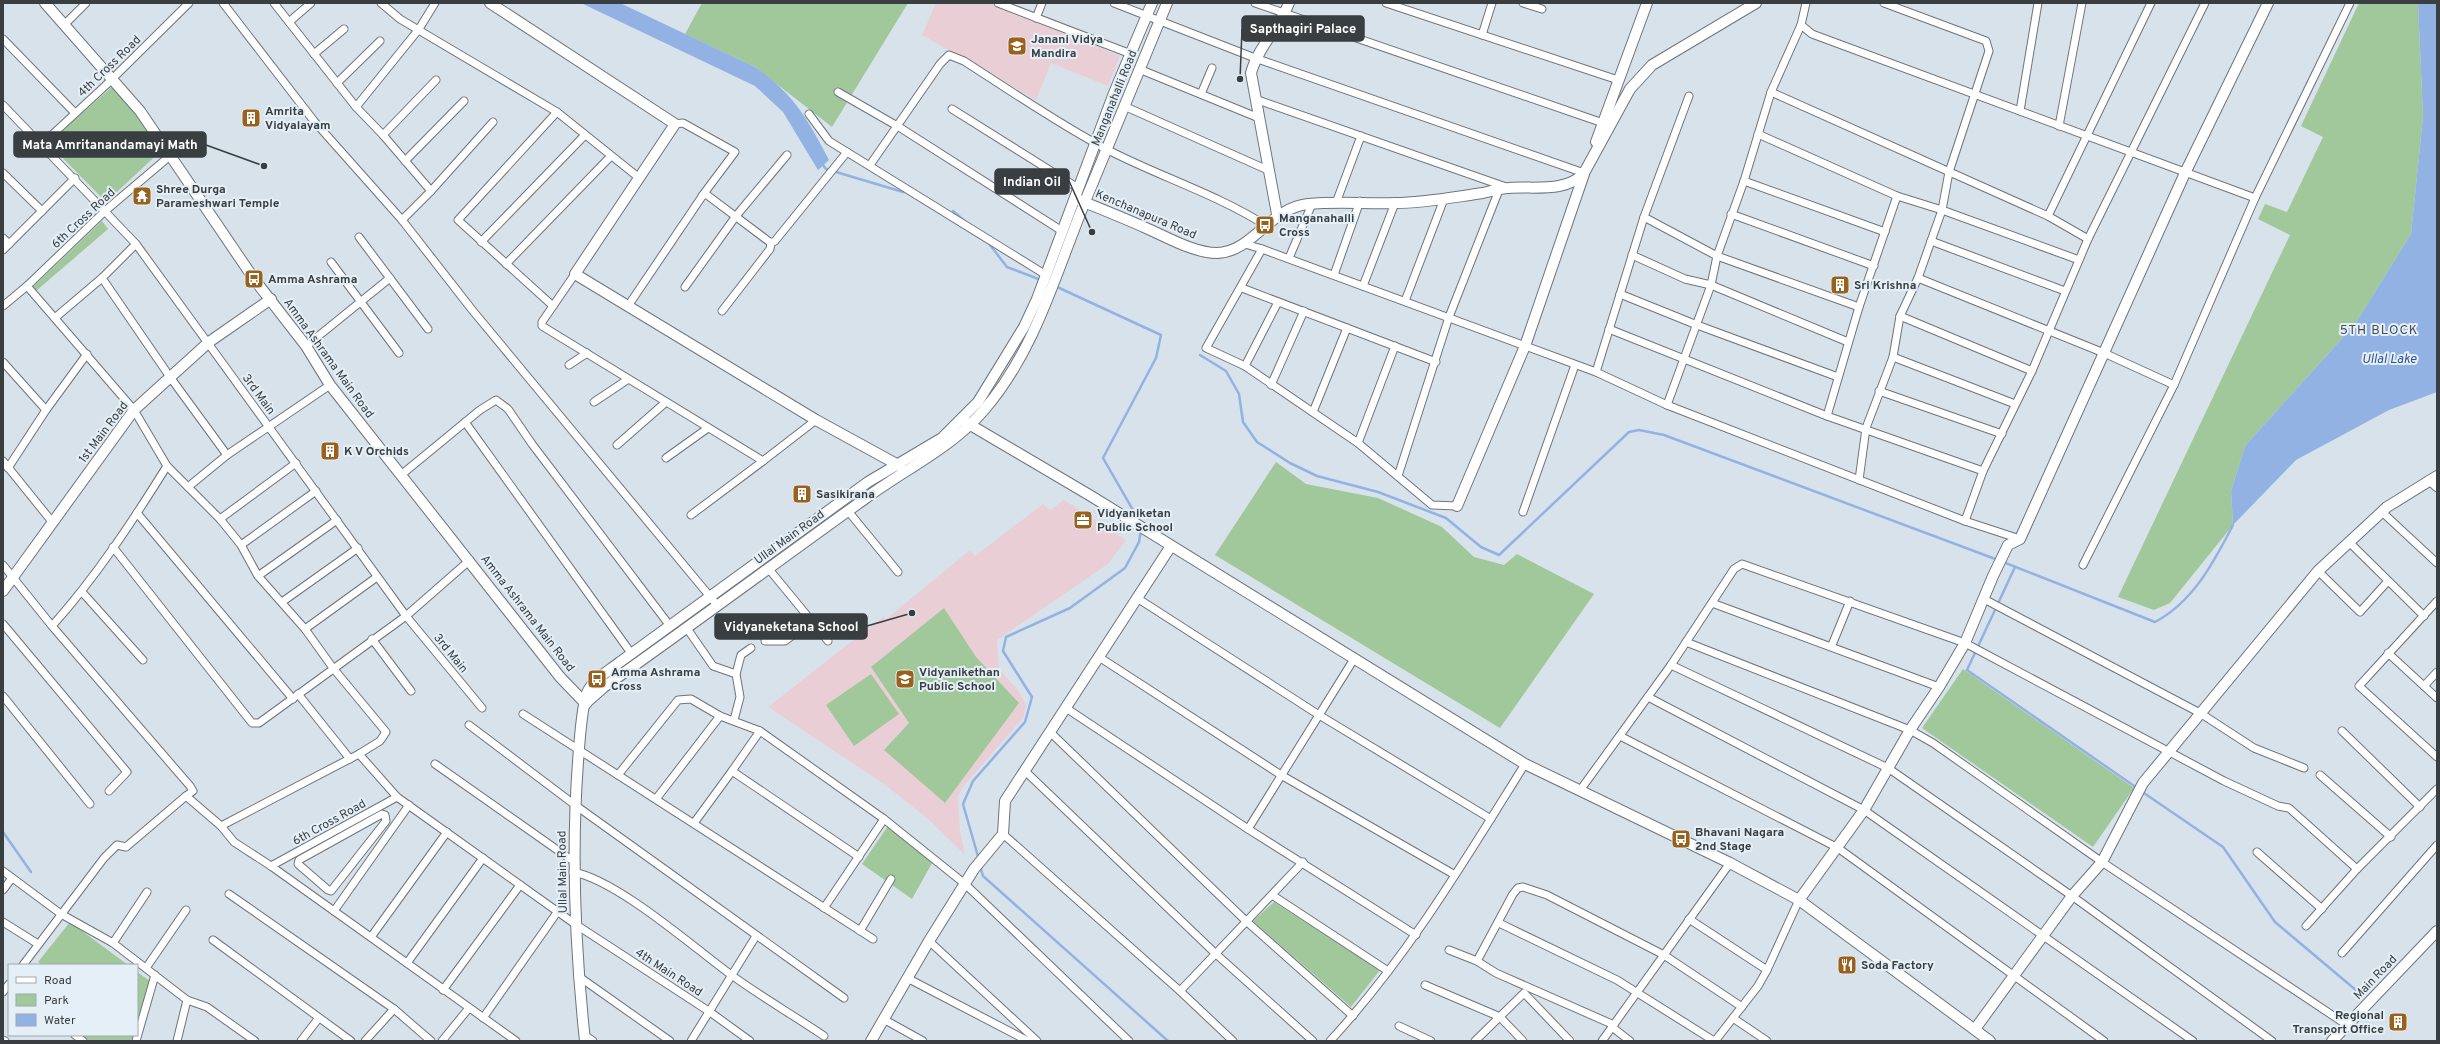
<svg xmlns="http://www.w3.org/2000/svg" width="2440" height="1044" viewBox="0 0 2440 1044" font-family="Overpass,sans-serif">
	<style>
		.education { fill: #e9cfd5 }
		.green { fill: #a0c89b }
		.water { fill: #93b2e4 }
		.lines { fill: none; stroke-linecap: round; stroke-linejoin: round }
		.stream { stroke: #93b2e4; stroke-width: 2.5 }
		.street-casing { stroke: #6c757c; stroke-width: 9 }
		.secondary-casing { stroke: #6c757c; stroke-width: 12 }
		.street { stroke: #fff; stroke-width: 7 }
		.secondary { stroke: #fff; stroke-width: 10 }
		.labels { text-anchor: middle; stroke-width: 4; stroke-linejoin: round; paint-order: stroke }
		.poi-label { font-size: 12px; font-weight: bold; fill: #393e41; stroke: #e5eff7; text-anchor: start }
		.street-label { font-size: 12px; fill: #393e41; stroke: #e5eff7 }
		.neighbourhood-label { font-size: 13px; letter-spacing: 1px; fill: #434c52; stroke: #e5eff7 }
		.water-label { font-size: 13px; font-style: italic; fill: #305493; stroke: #e5eff7 }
		.leader { fill: none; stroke: #393e41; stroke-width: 1.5 }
		.callout-dot { fill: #393e41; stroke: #e5eff7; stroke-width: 1.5 }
		.callout { fill: #393e41; stroke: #393e41; stroke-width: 1.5 }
		.callout-label { font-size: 13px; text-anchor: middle; font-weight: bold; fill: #fff }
	</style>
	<rect width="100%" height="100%" fill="#d8e2ea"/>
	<g class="education">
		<polygon points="936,3 989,3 1120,56 1108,86 1051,63 1036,100 922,35"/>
		<polygon points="1064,500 1126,540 1108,564 997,640 999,669 1018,690 1026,705 1023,718 962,788 958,797 960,832 965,855 927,818 884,784 768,707 884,616 885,620 970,550 975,556 1043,504 1050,510"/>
	</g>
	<g class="green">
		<polygon points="702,3 908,3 832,127 755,67 685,34"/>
		<polygon points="2359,3 2418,3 2423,117 2411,234 2355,324 2245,446 2231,491 2233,525 2170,603 2154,610 2118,597 2290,235 2258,219 2265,204 2287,212 2323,137 2301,126"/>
		<polygon points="113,86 163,149 106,202 48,143"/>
		<polygon points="102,221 108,229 36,291 33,287"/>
		<polygon points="1276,462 1306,484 1378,498 1442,527 1474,557 1504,565 1517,554 1594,594 1500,728 1215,555"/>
		<polygon points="944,608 976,657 1019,703 945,803 884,750 909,723 871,667"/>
		<polygon points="1963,669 2134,788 2093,847 1922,728"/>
		<polygon points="871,674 899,714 854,746 826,705"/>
		<polygon points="888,826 932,863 912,899 862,864"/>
		<polygon points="1274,902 1380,970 1351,1007 1253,921"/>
		<polygon points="70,922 128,965 42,965 38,962"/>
		<polygon points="137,972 150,981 137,1023"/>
		<polygon points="80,1035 133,1035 131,1041 89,1041"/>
	</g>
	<g class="water">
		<path d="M581,3H620L755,67C795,95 806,117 829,160L818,170L783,112L755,86Z"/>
		<polygon points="2418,3 2437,3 2437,392 2389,410 2296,460 2233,525 2231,491 2245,446 2355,324 2411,234 2423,117"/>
	</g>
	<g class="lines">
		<g class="stream">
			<polyline points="822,164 826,169 903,192"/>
			<polyline points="953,211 967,223"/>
			<polyline points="987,241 1007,267 1041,280"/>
			<polyline points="1055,286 1161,335 1156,358 1103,458 1141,524"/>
			<polyline points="1200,355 1226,371 1239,394 1243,422 1257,442 1290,463 1317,476 1378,492 1446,518 1481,547 1499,555 1629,432 1639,430 1664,435 1998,560"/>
			<path d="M2003,562L2155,622C2193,602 2214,562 2233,525"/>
			<polyline points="2015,567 1967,670 2137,788"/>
			<polyline points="2141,791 2223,847 2275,922 2357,991"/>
			<polyline points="3,832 31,872"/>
			<polyline points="979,860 963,804 973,781 1025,722 1032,697 1003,651 1006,637 1070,608 1125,568 1139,542 1141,529"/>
			<polyline points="980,866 983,876 1168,1041"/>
		</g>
		<g class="street-casing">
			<g id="street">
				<polyline points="223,3 314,121 402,220 473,311 717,605"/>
				<polyline points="274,3 356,107 383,135 431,191"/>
				<polyline points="381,3 400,19 557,112 638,177"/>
				<polyline points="998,3 1131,54"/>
				<polyline points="1114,3 1255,58 1584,173"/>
				<polyline points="1255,3 1603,123"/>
				<polyline points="1386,3 1618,80"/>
				<polyline points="1523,3 1542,9"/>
				<polyline points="1806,3 1801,25 1812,34 2255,198"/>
				<polyline points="1036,18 1042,3"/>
				<polyline points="289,22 311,3"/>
				<polyline points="64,25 86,3"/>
				<polyline points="1801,25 1771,92 1744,181 1717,256 1859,307"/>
				<polyline points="1482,35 1492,3"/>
				<polyline points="3,39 75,113"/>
				<polyline points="314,54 344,29"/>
				<polyline points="1139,69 1259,118"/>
				<polyline points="337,83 380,41"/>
				<polyline points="838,92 899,127 1062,231"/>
				<polyline points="1771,92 2048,216 2088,239"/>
				<polyline points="1201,94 1212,68"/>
				<polyline points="1255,99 1506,187"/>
				<polyline points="3,105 136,244 406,616 482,708"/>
				<polyline points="1124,106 1270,171"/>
				<polyline points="356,107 419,29 435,3"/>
				<polyline points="952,109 1078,188"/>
				<polyline points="2020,111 2038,3"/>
				<polyline points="809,114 829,141 1046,275"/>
				<polyline points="675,124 683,123 735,152 702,196"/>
				<polyline points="2059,126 2082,3"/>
				<polyline points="1758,134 1897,196 1942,210 2079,260"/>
				<polyline points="383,135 436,80"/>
				<polyline points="42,144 105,86 189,3"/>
				<polyline points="405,161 464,101"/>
				<path d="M870,165L940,64L949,55L964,61C1011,91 1057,123 1106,149C1158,176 1216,194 1265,225"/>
				<polyline points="3,173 42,211"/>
				<polyline points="1744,181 1885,232"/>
				<polyline points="1336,203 1361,136"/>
				<polyline points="1731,214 1874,266"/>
				<polyline points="2048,216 2151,3"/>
				<polyline points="1644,217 1717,256 1711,285 1667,405"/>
				<polyline points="402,220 431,191 493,122"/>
				<polyline points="359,237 428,329"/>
				<polyline points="3,238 9,244"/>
				<polyline points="1931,241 2065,291"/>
				<polyline points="481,242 585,135"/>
				<polyline points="1245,244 1262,249 1596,372 1667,405 1965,521 2020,539"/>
				<polyline points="1262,249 1206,348 1245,366 1358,443 1432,505 1457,506"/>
				<polyline points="3,250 75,178"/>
				<polyline points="1632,255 1685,279 1711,285 1848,342"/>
				<polyline points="1289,258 1312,204"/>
				<polyline points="331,262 399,353"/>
				<polyline points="506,264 611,156"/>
				<polyline points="575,274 542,322 542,326 763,461 816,420"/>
				<polyline points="1334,275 1360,201"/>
				<polyline points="102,278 170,377 227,455"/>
				<polyline points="1918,278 2104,353 2174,385"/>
				<polyline points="27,286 134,410 167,466 220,519 241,545 258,576 305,629 333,668 386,732 380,741 359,754 221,826"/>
				<polyline points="1363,286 1395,203"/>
				<polyline points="685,287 736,216 787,155"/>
				<polyline points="1242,288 1436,362"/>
				<polyline points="1620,294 1697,325 1838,377"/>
				<polyline points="1405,301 1444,199"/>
				<polyline points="3,306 27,286 105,211 171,155"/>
				<polyline points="553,306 458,220 557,112"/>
				<polyline points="628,306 703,195 707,195 771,243"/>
				<polyline points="722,311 770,249 771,243 775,241 847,152"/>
				<polyline points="1900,316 2032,371"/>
				<polyline points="56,317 102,278 136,244"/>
				<polyline points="1609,329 1827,416 1983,471"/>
				<polyline points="306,346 390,278"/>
				<polyline points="1893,357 2015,404"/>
				<polyline points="3,362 46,410"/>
				<polyline points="569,365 587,353"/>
				<polyline points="1245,366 1278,302"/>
				<polyline points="1596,372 1644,217 1689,96"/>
				<polyline points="1271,385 1304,311"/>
				<polyline points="1879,391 2002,434"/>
				<polyline points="594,402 627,380"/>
				<polyline points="1313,412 1347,328"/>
				<polyline points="1827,416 1859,307 1897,196"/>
				<polyline points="465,422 631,653"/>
				<polyline points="1358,443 1395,346"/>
				<polyline points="617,445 666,402"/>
				<polyline points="666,458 708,428"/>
				<polyline points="3,461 53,523"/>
				<polyline points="8,468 46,410 87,354"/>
				<polyline points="401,475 480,410 496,400 508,409 532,444 670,626"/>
				<polyline points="1398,476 1449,317 1499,190"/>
				<polyline points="1859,480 1866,428 1893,357 1900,316 1918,278 1942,210 1949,172 1989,51 1986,41 1884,3"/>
				<polyline points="2428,480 2437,488"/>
				<polyline points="188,487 227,455 330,385"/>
				<polyline points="848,511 898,572"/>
				<polyline points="1523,512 1575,365"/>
				<polyline points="2382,512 2437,563"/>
				<polyline points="137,513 293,699"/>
				<polyline points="691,515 763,461"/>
				<polyline points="220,519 296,463"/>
				<polyline points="1965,521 1983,471 2032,371 2088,239 2205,3"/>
				<polyline points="2349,542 2424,616"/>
				<polyline points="241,545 316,491"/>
				<polyline points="113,547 252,723 259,723 406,616 470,560"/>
				<polyline points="3,565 52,626 190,786 193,791 186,796 221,826 234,842 271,866 516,1041"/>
				<polyline points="2083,565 2174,385 2255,198 2350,3"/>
				<polyline points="768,568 828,641"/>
				<polyline points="2318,571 2360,612 2388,581"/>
				<polyline points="258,576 337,520"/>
				<polyline points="82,592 143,660"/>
				<polyline points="1137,598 1319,715 1491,819"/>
				<polyline points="1984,599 2200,713 2254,748 2304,768"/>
				<polyline points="2437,601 2359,686 2437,757"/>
				<polyline points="282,602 358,548"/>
				<polyline points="1712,603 1939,687"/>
				<polyline points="3,624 127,772 109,791"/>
				<path d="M52,626C96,577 132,522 167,466"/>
				<polyline points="686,627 713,666 736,674 740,697 734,720"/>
				<polyline points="305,629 377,577"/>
				<polyline points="372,639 411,691"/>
				<polyline points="765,641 785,641 812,621"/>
				<polyline points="1686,642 1910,730 1933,743 2102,862 2347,1025"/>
				<polyline points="1832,645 1850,601"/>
				<polyline points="2388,653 2437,698"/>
				<polyline points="1099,657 1281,775 1455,875"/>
				<polyline points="1671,665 1888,768 2072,896 2272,1041"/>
				<polyline points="736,674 741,655 751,648"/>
				<polyline points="2424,686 2437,672"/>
				<polyline points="298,694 350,759"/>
				<polyline points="3,696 90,804"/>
				<polyline points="1648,697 1864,810 2193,1041"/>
				<polyline points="1066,708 1248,829 1416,935"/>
				<polyline points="523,714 873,939"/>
				<polyline points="469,725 575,805 844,998"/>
				<polyline points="760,731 732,771 859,857"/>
				<polyline points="2342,731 2420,807"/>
				<polyline points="1050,732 1246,921 1353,1016"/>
				<polyline points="1620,736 1838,848 2104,1041"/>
				<polyline points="359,754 397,797 575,924 710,1012 750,1041"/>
				<polyline points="435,764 573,861"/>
				<polyline points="1025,771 1216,954 1313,1041"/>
				<polyline points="618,775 678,700 691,699 720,716 760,731 884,819 965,884 1129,1041"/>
				<polyline points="2320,775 2391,837"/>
				<polyline points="1581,789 1671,665 1734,569 1742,564 1965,643 2224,781 2278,806 2289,808 2357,869"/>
				<polyline points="656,799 720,716"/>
				<polygon points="382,814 385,815 386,821 331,891 328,890 298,864 299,860"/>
				<polyline points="694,823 732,771"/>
				<polyline points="1248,829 1354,659"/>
				<polyline points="1003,834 1180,991"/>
				<polyline points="2257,852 2322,909"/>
				<polyline points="271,866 397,797"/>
				<polyline points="3,871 61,914 113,943 187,1000 207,1007 255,1041"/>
				<path d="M573,872C617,880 692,946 730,974C760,996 793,1015 824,1036"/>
				<polyline points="3,890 12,878"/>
				<polyline points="229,894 394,1009"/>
				<polyline points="1272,895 1388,971"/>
				<polyline points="824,908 884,819"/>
				<polyline points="334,911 409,805"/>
				<polyline points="1689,919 1767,970 1799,900"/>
				<polyline points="3,922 38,944"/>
				<polyline points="1499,923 1617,980 1714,1041"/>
				<polyline points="2306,926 2357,869 2437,789"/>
				<polyline points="860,931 891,879"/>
				<polyline points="371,937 447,832"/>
				<polyline points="213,940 351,1041"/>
				<polyline points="929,941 1037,1041"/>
				<polyline points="113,943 147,892"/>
				<polyline points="1449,950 1477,961"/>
				<polyline points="2342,953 2437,845"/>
				<polyline points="407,963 483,858"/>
				<polyline points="23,965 104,858 117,845 126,847 186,796"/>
				<polyline points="146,968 186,910"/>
				<polyline points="578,976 670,1041"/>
				<polyline points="909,979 1028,1041"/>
				<polyline points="1425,985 1500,1017 1523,1041"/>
				<polyline points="443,990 520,885"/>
				<polyline points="3,992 9,984"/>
				<polyline points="483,1018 558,911"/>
				<polyline points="1733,1018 1767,1041"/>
				<polyline points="885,1020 923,1041"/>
				<polyline points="1614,1025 1496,973 1477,961 1513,894 1518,888 1523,887 1547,895 1664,955 1742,1007"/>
				<polyline points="1399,1026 1431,1041"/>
				<polyline points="1612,1027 1630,1041"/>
				<polyline points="75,1035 83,1041"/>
				<polyline points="584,1035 593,1041"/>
				<polyline points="3,1040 5,1041"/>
				<polyline points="136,1041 155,975"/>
				<polyline points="177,1041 187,1000"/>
				<polyline points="301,1041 318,1019"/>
				<polyline points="365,1041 394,1009 431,1041"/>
				<polyline points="442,1041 469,1008"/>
				<polyline points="691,1041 756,936"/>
				<polyline points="1233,1041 1180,991 1303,862"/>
				<path d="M1330,1041C1407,958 1465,860 1525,764"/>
				<polyline points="1475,1041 1524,993 1570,1041"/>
				<polyline points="1602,1041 1730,863"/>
				<polyline points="1715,1041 1758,986 1767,970"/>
			</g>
		</g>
		<g class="secondary-casing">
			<g id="secondary">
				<polyline points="45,3 140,111 254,279 306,346 330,385 560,677 586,704"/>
				<polyline points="490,3 675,124 575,274 816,420 900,466"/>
				<polyline points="1596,142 1647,3"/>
				<path d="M1079,200C1101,209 1124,218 1146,228C1167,237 1194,253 1217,253C1253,252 1269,208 1308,204C1337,201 1366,204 1395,203C1425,203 1454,197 1483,193C1491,191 1501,188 1509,188C1534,186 1566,193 1584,173L1630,89L1652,65L1756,3"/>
				<path d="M1277,214L1251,73C1258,47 1279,28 1289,3"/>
				<polyline points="962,420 1091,496 1525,764 1730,863 1799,900 1990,1041"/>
				<polyline points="1457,506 1525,346 1584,174"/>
				<polyline points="3,591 134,410 209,342 271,299"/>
				<path d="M587,702L604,687C692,625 778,561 866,498C904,470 954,446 984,410C1035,351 1055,275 1084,204C1112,137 1140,70 1167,3"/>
				<polyline points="1799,900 1864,810 1910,730 1939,687 1965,643 1993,576 2008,545 2020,539 2185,173 2268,3"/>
				<polyline points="1975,1029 2072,896 2102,862 2143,783 2318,571 2387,507 2437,476"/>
				<path d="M585,1041C575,947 571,856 578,762C579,747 582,706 587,693C593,679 609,671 620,662L868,482L942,438L978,402L1024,327L1037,299L1114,93L1152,3"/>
				<polyline points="871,1041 929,941 974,869 1003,834 1005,801 1171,546"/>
				<polyline points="2332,1041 2437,931"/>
			</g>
		</g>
		<use href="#street" class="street"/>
		<use href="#secondary" class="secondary"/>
	</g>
	<defs>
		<g id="school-square" transform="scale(1)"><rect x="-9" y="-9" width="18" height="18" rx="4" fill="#99611c" stroke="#e5eff7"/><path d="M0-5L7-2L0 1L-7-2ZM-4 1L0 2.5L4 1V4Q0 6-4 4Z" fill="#fff"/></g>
		<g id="building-square" transform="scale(1)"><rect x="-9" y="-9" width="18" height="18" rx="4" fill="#99611c" stroke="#e5eff7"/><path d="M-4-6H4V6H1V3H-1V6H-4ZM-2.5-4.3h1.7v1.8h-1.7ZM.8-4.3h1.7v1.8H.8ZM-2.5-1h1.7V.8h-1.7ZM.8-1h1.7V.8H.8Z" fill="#fff"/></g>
		<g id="temple-square" transform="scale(1)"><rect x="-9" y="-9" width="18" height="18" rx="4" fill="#99611c" stroke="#e5eff7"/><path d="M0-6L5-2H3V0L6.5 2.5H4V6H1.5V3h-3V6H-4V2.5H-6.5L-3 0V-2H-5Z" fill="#fff"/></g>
		<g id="bus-square" transform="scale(1)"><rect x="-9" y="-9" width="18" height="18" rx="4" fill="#99611c" stroke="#e5eff7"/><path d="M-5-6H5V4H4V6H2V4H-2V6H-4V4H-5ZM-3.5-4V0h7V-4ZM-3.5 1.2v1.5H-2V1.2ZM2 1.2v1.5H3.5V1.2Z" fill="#fff"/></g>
		<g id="office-square" transform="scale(1)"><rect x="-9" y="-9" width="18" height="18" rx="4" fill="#99611c" stroke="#e5eff7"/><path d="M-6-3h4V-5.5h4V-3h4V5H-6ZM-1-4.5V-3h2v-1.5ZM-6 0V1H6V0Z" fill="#fff"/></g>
		<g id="restaurant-square" transform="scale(1)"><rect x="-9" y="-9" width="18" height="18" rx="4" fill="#99611c" stroke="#e5eff7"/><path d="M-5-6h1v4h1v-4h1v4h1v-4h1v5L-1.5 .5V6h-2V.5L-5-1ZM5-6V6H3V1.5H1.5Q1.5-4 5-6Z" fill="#fff"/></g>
	</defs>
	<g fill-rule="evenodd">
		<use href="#school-square" x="1017" y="46"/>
		<use href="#building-square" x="251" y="118"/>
		<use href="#temple-square" x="142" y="196"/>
		<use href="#bus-square" x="1265" y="225"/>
		<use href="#bus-square" x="254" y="279"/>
		<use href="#building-square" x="1840" y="285"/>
		<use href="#building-square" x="330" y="451"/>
		<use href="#building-square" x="802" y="494"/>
		<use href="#office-square" x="1083" y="520"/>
		<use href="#bus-square" x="597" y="679"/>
		<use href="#school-square" x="905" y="679"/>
		<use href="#bus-square" x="1681" y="839"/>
		<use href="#restaurant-square" x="1847" y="965"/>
		<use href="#building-square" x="2398" y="1022"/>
	</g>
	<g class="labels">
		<g class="poi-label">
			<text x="1031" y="43">Janani Vidya<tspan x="1031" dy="14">Mandira</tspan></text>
			<text x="265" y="115">Amrita<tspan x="265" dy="14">Vidyalayam</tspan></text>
			<text x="156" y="193">Shree Durga<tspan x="156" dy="14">Parameshwari Temple</tspan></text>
			<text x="1279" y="222">Manganahalli<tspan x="1279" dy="14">Cross</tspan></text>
			<text x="268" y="283">Amma Ashrama</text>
			<text x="1854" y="289">Sri Krishna</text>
			<text x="344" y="455">K V Orchids</text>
			<text x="816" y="498">Sasikirana</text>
			<text x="1097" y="517">Vidyaniketan<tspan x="1097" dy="14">Public School</tspan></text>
			<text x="611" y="676">Amma Ashrama<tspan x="611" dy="14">Cross</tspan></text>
			<text x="919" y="676">Vidyanikethan<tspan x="919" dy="14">Public School</tspan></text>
			<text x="1695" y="836">Bhavani Nagara<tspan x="1695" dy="14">2nd Stage</tspan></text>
			<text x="1861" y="969">Soda Factory</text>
			<text x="2384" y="1019" text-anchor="end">Regional<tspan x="2384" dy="14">Transport Office</tspan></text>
		</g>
		<g class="street-label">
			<text transform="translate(109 66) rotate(-44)" y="4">4th Cross Road</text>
			<text transform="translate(1114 98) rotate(-68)" y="4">Manganahalli Road</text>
			<text transform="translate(1146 214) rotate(23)" y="4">Kenchanapura Road</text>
			<text transform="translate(83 218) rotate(-43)" y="4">6th Cross Road</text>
			<text transform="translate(329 358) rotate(54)" y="4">Amma Ashrama Main Road</text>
			<text transform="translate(259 394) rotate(54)" y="4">3rd Main</text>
			<text transform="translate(103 432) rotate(-53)" y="4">1st Main Road</text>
			<text transform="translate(789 537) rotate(-36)" y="4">Ullal Main Road</text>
			<text transform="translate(528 613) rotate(52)" y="4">Amma Ashrama Main Road</text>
			<text transform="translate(451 653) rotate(51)" y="4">3rd Main</text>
			<text transform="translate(329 822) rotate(-29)" y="4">6th Cross Road</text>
			<text transform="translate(562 872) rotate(-91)" y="4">Ullal Main Road</text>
			<text transform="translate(669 972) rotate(33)" y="4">4th Main Road</text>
			<text transform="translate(2375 977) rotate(-46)" y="4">Main Road</text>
		</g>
		<g class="neighbourhood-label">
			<text x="2379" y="334">5TH BLOCK</text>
		</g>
		<g class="water-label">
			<text x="2389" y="363">Ullal Lake</text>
		</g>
	</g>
	<path class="leader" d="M1240 79L1242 29M264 166L206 145M1092 232L1069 181M912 613L867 626"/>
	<g class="callout-dot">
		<circle cx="1240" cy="79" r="4"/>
		<circle cx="264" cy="166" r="4"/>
		<circle cx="1092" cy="232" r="4"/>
		<circle cx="912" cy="613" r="4"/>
	</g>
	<g class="callout">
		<rect x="1242" y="16" width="122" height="25" rx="4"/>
		<rect x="14" y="132" width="192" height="25" rx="4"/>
		<rect x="995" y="169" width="74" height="25" rx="4"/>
		<rect x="715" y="614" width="152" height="25" rx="4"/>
	</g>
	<g class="callout-label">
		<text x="1303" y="33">Sapthagiri Palace</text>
		<text x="110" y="149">Mata Amritanandamayi Math</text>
		<text x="1032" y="186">Indian Oil</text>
		<text x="791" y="631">Vidyaneketana School</text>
	</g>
	<rect width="2440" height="1044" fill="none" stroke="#393e41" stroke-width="8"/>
	<rect x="8" y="964" width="130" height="72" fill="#e5eff7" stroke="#a0a8ae"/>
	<rect x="16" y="977" width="20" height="6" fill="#ffffff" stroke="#a0a8ae"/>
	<text x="44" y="984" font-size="12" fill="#393e41">Road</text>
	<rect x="16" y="994" width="20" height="12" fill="#a0c89b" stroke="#a0a8ae"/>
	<text x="44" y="1004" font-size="12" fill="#393e41">Park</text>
	<rect x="16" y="1014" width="20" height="12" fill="#93b2e4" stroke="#a0a8ae"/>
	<text x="44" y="1024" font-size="12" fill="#393e41">Water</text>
</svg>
